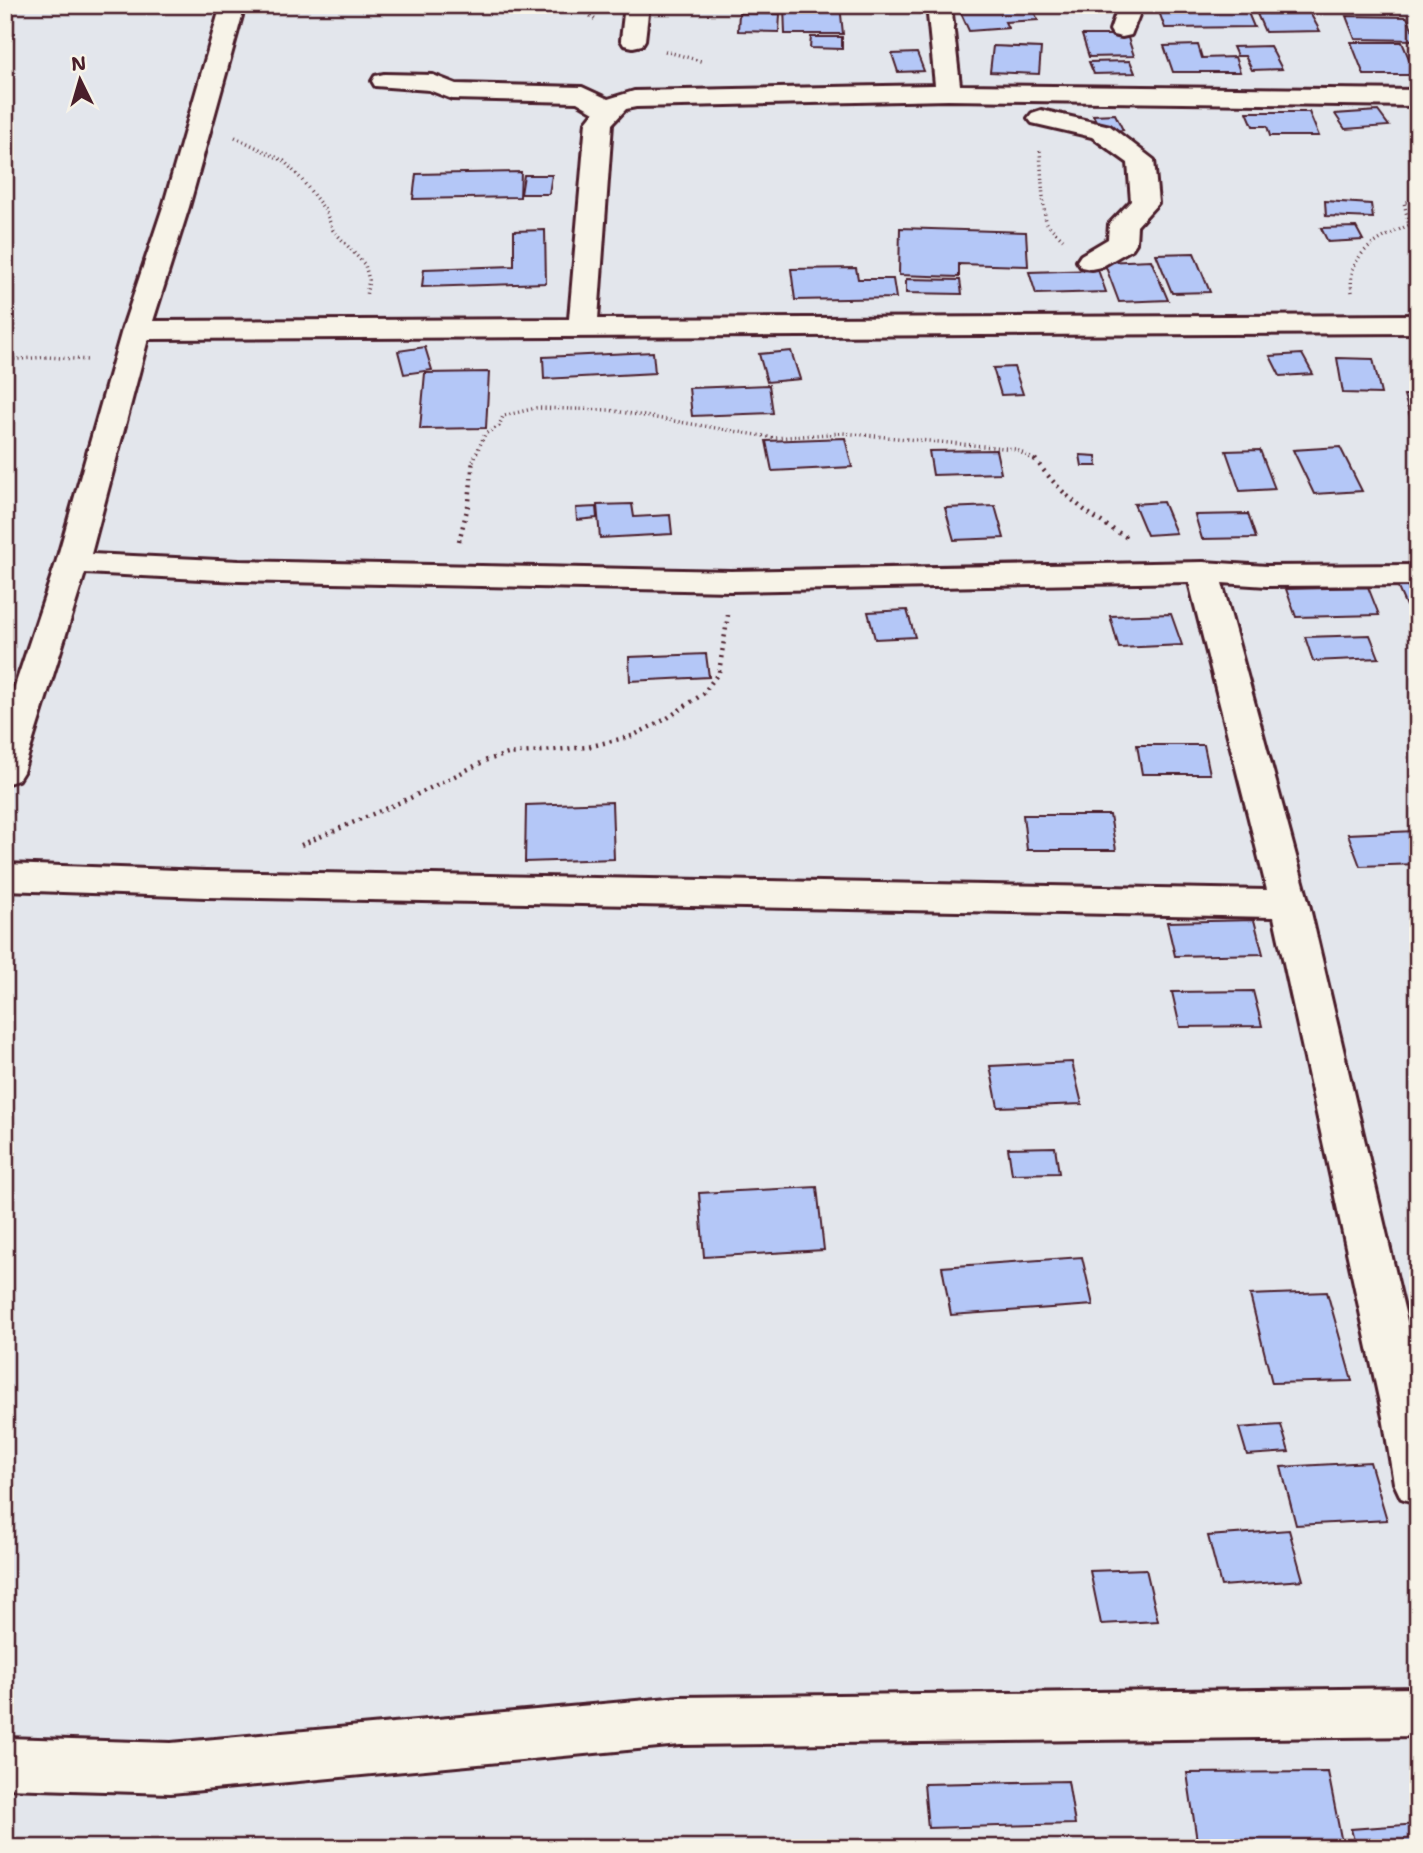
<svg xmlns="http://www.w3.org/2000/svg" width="1423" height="1853" viewBox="0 0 1423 1853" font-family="'Shantell Sans',sans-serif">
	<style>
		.building { fill: #b4c7f7; stroke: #4a1f2b; stroke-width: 2 }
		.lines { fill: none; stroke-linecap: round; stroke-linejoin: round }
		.street-casing { stroke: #4a1f2b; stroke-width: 6 }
		.path-far1 { stroke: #4a1f2b; stroke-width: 3.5; stroke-dasharray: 1 3.5; stroke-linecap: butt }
		.path { stroke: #4a1f2b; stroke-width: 4.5; stroke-dasharray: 2 5; stroke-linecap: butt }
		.street { fill: #f7f3e8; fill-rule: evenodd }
	</style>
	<rect width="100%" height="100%" fill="#e3e6ec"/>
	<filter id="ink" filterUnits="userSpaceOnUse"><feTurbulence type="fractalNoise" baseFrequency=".0143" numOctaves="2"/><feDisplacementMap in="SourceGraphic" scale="14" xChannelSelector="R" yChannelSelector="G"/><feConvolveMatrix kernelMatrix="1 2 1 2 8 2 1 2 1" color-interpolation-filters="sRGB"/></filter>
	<g filter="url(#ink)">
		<g class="building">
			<polygon points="784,5 840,5 843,34 785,34"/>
			<polygon points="982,5 1031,5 1038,20 1005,22 1008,28 969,31 960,11 984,10"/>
			<polygon points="1246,8 1254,27 1165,28 1158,9"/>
			<polygon points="739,13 780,14 779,32 738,31"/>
			<polygon points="1310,13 1320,31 1265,32 1257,14"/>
			<polygon points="1346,16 1407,17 1417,40 1355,39"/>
			<polygon points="1082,35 1127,35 1134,56 1089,57"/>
			<polygon points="811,37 842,37 842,49 810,48"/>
			<polygon points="1351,42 1402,42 1410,61 1418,61 1418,75 1364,75"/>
			<polygon points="1198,45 1202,58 1235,57 1240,72 1173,72 1164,46"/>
			<polygon points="993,46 1041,48 1039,74 990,72"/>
			<polygon points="1270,46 1282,69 1252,70 1245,56 1237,56 1233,47"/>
			<polygon points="917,53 924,71 898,72 892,54"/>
			<polygon points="1130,61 1135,73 1094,74 1089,62"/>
			<polygon points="1378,111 1389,126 1345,129 1335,114"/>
			<polygon points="1247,112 1309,112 1319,136 1270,136 1267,126 1253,126"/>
			<polygon points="1115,114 1123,130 1101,131 1093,115"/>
			<polygon points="521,172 520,197 413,199 416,174"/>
			<polygon points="524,175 552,175 549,194 521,194"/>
			<polygon points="1325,201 1371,204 1373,218 1326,216"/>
			<polygon points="1356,227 1363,240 1328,242 1321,228"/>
			<polygon points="900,228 1026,232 1028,266 959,264 959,277 899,275"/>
			<polygon points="545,230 546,283 422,287 424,269 514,266 514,231"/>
			<polygon points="1194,253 1210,292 1172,293 1156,254"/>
			<polygon points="1151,260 1168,300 1119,302 1104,262"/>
			<polygon points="856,268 858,279 893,279 896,298 795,300 791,269"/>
			<polygon points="1098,270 1106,292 1036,294 1029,272"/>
			<polygon points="906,279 960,280 962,294 906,293"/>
			<polygon points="425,347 432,370 404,374 398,351"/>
			<polygon points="791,351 800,379 767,382 759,354"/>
			<polygon points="653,352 655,373 544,379 543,357"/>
			<polygon points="1302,354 1313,374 1280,376 1270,356"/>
			<polygon points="1337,358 1373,359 1381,394 1343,393"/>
			<polygon points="1014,367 1023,394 1001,395 993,368"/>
			<polygon points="489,372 486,428 420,429 425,373"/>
			<polygon points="769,385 773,413 692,416 689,388"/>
			<polygon points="1404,395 1418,395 1418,427 1413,427"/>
			<polygon points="845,438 852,467 772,471 766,441"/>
			<polygon points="1340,447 1362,491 1314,494 1293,450"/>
			<polygon points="996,450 1001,473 933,475 929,451"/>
			<polygon points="1260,450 1275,489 1240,491 1226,451"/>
			<polygon points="1080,455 1096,456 1097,466 1082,466"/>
			<polygon points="1163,502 1176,533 1147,535 1134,504"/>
			<polygon points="632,504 634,517 670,515 672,534 600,538 597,505"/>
			<polygon points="995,506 1004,538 954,540 945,508"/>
			<polygon points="596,507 597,518 577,520 576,508"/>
			<polygon points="1248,514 1256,538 1202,539 1195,515"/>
			<polygon points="1418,585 1418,605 1406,606 1397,586"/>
			<polygon points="1368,587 1379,615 1296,617 1286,589"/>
			<polygon points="907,610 915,637 875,639 868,612"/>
			<polygon points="1171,614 1182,645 1119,648 1110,616"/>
			<polygon points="1370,635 1379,658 1313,661 1305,637"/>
			<polygon points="706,654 709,677 630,681 629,657"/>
			<polygon points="1137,745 1204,745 1210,774 1142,774"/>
			<polygon points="612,802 614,859 525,862 526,805"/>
			<polygon points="1023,815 1110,815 1116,850 1027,850"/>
			<polygon points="1415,831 1418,864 1360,866 1348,834"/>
			<polygon points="1254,920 1263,954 1175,956 1167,922"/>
			<polygon points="1253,991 1262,1026 1180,1027 1172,992"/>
			<polygon points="1072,1062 1082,1104 998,1107 990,1066"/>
			<polygon points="1055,1147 1059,1173 1012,1174 1008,1148"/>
			<polygon points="817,1187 824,1250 704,1257 699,1193"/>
			<polygon points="1082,1257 1093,1305 951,1315 942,1267"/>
			<polygon points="1327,1292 1352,1381 1272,1383 1250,1295"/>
			<polygon points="1281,1425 1289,1452 1247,1455 1239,1428"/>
			<polygon points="1370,1462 1387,1520 1296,1525 1281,1467"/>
			<polygon points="1289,1530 1303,1580 1221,1586 1208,1536"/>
			<polygon points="1146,1569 1158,1621 1101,1624 1090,1571"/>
			<polygon points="1328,1772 1343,1848 1198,1848 1187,1773"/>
			<polygon points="1068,1781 1075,1824 928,1828 924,1784"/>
			<polygon points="1418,1824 1418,1848 1356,1848 1351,1829"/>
		</g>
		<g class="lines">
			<g class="street-casing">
				<g id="street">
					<polygon points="221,5 245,5 189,207 153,321 569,319 586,122 594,112 577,102 452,99 429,90 375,86 372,81 375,76 384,74 433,75 456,84 582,87 608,99 634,91 935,85 927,5 951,5 960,85 1418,90 1418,106 948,100 636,107 626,109 612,124 598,319 1418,315 1418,333 148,339 91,554 239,561 731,571 1203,562 1267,566 1418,565 1418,585 1267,586 1222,583 1309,904 1418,1368 1418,1504 1401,1498 1394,1483 1383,1417 1274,917 206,897 5,890 5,864 206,871 1267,890 1189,582 731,591 239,581 85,573 23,772 18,780 5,784 5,716 56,563 122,330 163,207"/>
					<polygon points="625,5 649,5 645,40 642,45 633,47 624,45 621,40"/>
					<polygon points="1115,5 1139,5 1141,10 1131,35 1122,37 1113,35 1110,30 1117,10"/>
					<polygon points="1041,110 1110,126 1154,160 1158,203 1137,226 1136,243 1132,249 1101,267 1091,269 1081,267 1077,261 1081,255 1108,239 1109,224 1131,201 1128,163 1092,137 1032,123 1028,118 1032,113"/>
					<polygon points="1418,1688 1418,1736 680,1745 171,1793 5,1788 5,1738 171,1743 680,1697"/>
				</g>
			</g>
			<g class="path-far1">
				<polyline points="576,5 597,21"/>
				<polyline points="665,51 704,62"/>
				<polyline points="235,137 284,161 302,180 325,210 333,230 365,265 369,280 366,296"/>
				<path d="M1040,151C1041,163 1043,217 1047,223C1051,229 1058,234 1063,239"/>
				<path d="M1352,292C1346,252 1378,240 1409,225L1404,202L1418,201"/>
				<polyline points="5,360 48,357 88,360"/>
				<polyline points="473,461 485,434 499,426 503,416 536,408 609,410 775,438 843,433 1015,449 1036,461"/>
			</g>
			<g class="path">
				<path d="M1035,459C1060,494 1089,516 1126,537"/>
				<polyline points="459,541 469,502 473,459"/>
				<polyline points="301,845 410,798 487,760 508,754 588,747 632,736 666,719 703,694 719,672 728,615"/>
			</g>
			<use href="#street" class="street"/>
		</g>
	</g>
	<rect width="1423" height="1853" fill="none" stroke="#f7f3e8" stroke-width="28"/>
	<rect x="14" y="14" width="1395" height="1825" fill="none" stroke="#4a1f2b" stroke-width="2.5" filter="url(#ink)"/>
	<g transform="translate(80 80) rotate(355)" stroke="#f7f3e8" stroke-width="5" paint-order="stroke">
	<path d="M0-5L12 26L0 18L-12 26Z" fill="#4a1f2b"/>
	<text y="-10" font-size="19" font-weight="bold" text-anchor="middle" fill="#4a1f2b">N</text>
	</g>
</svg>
